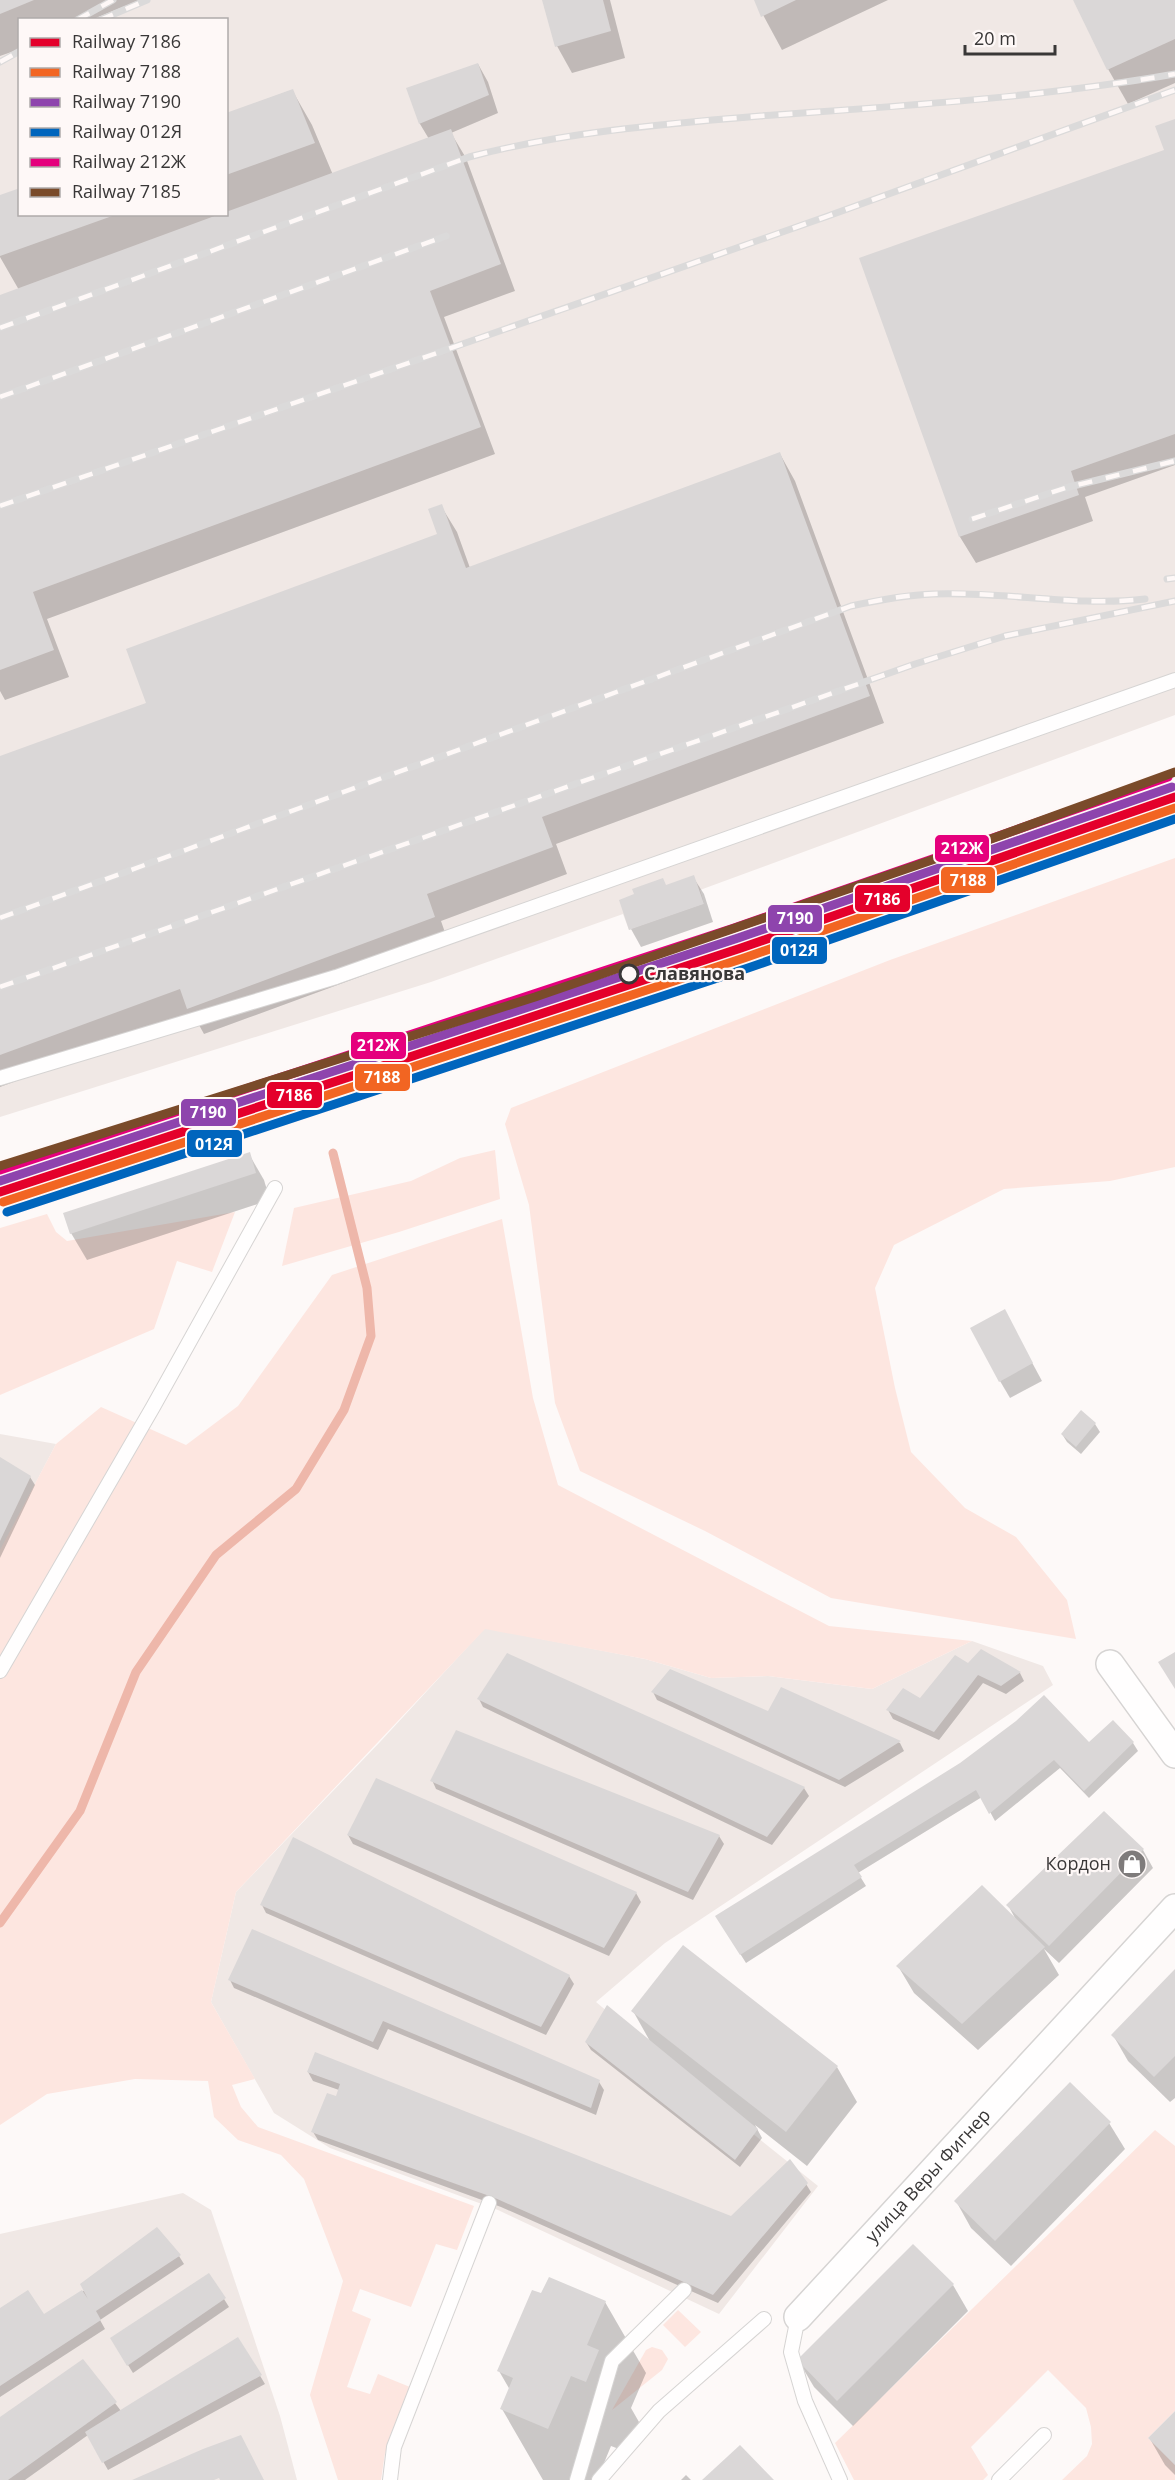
<svg xmlns="http://www.w3.org/2000/svg" width="1175" height="2480" viewBox="0 0 1175 2480" font-family="'Open Sans',sans-serif">
	<style>
		.built { fill: #f0e8e5; fill-rule: evenodd }
		.green { fill: #fde6e0 }
		.shadow { fill: #0003 }
		.lines { fill: none; stroke-linecap: round; stroke-linejoin: round }
		.stream { stroke: #eeb7aa; stroke-width: 9 }
		.building { fill: #dad7d7 }
		.service-casing { stroke: #d6d4d3; stroke-width: 16 }
		.minor-casing { stroke: #d6d4d3; stroke-width: 30 }
		.service { stroke: #fffefe; stroke-width: 14 }
		.minor { stroke: #fffefe; stroke-width: 27 }
		.rail-casing { stroke: #dbdada; stroke-width: 7 }
		.rail { stroke: #fef8f7; stroke-width: 4.5; stroke-dasharray: 14; stroke-linecap: butt }
		.rail-1-casing { stroke: #fef8f7; stroke-width: 14 }
		.rail-2-casing { stroke: #fef8f7; stroke-width: 14 }
		.rail-3-casing { stroke: #fef8f7; stroke-width: 14 }
		.rail-4-casing { stroke: #fef8f7; stroke-width: 14 }
		.rail-5-casing { stroke: #fef8f7; stroke-width: 14 }
		.rail-6-casing { stroke: #fef8f7; stroke-width: 14 }
		.rail-1 { stroke: #e4002b; stroke-width: 9 }
		.rail-2 { stroke: #f26522; stroke-width: 9 }
		.rail-3 { stroke: #8e44ad; stroke-width: 9 }
		.rail-4 { stroke: #0065bd; stroke-width: 9 }
		.rail-5 { stroke: #e5007d; stroke-width: 9 }
		.rail-6 { stroke: #7a4b2a; stroke-width: 9 }
		.stop-dot { fill: #fef8f7; stroke: #393737; stroke-width: 3 }
		.labels { text-anchor: middle; stroke-width: 4.5; stroke-linejoin: round; paint-order: stroke }
		.stop-label { font-size: 18px; font-weight: bold; fill: #393737; stroke: #fef8f7; text-anchor: start }
		.poi-label { font-size: 18px; fill: #393737; stroke: #fef8f7; text-anchor: end }
		.street-label { font-size: 18px; fill: #393737; stroke: #fef8f7 }
		.line-badge { stroke: #fef8f7; stroke-width: 2 }
		.badge-label { font-size: 16px; text-anchor: middle; font-weight: bold; fill: #fff }
	</style>
	<rect width="100%" height="100%" fill="#fdf9f8"/>
	<g class="built">
		<path d="M0,0H1175V715L700,890L704,904L629,930L623,914L431,982L0,1117ZM20,20H226V214H20Z"/>
		<polygon points="0,1434 56,1444 0,1551"/>
		<polygon points="485,1628 645,1659 711,1678 768,1676 872,1689 972,1641 1043,1666 1053,1685 665,1943 596,2002 763,2142 818,2186 719,2314 498,2210 330,2148 274,2113 211,2002 236,1892 380,1742"/>
		<polygon points="183,2193 211,2210 280,2416 297,2480 0,2480 0,2234"/>
	</g>
	<g class="green">
		<polygon points="1175,858 1175,1167 1110,1181 1004,1189 894,1245 875,1288 895,1388 911,1452 965,1508 1016,1537 1067,1600 1076,1639 831,1598 705,1531 580,1471 555,1403 529,1205 505,1124 511,1108 890,960"/>
		<polygon points="495,1150 500,1199 399,1232 282,1266 294,1208 411,1181 460,1158"/>
		<polygon points="235,1212 212,1272 177,1261 154,1329 0,1395 0,1228 47,1214 56,1232 67,1241"/>
		<polygon points="502,1219 533,1398 558,1485 829,1626 972,1641 872,1689 768,1676 711,1678 645,1659 485,1629 236,1892 211,2002 255,2079 232,2085 241,2107 258,2127 474,2206 457,2250 436,2244 411,2307 360,2289 352,2311 371,2319 347,2387 370,2394 378,2374 410,2387 385,2453 381,2480 338,2480 310,2395 343,2281 304,2179 281,2155 238,2140 214,2117 208,2081 135,2079 47,2094 0,2125 0,1550 56,1444 101,1407 186,1445 238,1406 332,1275"/>
		<polygon points="1155,2130 1175,2146 1175,2411 1148,2438 1175,2465 1175,2480 1062,2480 1087,2456 1092,2444 1091,2427 1086,2408 1048,2370 971,2447 988,2475 983,2480 854,2480 835,2443"/>
		<polygon points="678,2310 701,2332 685,2347 663,2325"/>
		<polygon points="652,2347 662,2350 668,2359 662,2370 612,2410 646,2350"/>
	</g>
	<g class="shadow">
		<polygon points="0,0 140,0 91,20 20,20 20,49 0,56"/>
		<polygon points="544,0 610,0 625,58 572,73 557,46"/>
		<polygon points="755,0 888,0 782,50"/>
		<polygon points="1074,0 1175,0 1175,83 1128,104 1108,69"/>
		<polygon points="478,64 488,82 498,113 451,133 466,158 515,291 444,317 495,454 47,619 69,677 5,700 0,691 0,297 19,290 0,257 0,197 20,214 226,214 226,114 292,90 312,125 333,175 429,139 420,124 408,89"/>
		<polygon points="1175,121 1175,465 1085,497 1093,521 976,563 960,537 861,259 1165,151"/>
		<polygon points="780,454 795,481 884,723 556,844 567,874 441,921 449,944 204,1034 194,1016 0,1087 0,758 148,703 439,535 441,506 457,532 470,568"/>
		<polygon points="693,877 704,894 713,922 641,947 631,929 666,887"/>
		<polygon points="249,1154 264,1180 270,1200 87,1260 71,1233"/>
		<polygon points="1014,1329 1042,1381 1010,1398 1000,1381"/>
		<polygon points="1095,1424 1100,1432 1081,1454 1067,1442 1062,1434"/>
		<polygon points="0,1462 30,1477 35,1485 0,1558"/>
		<polygon points="982,1651 1020,1673 1024,1681 1006,1694 983,1683 939,1740 893,1719 888,1710 920,1700 969,1665"/>
		<polygon points="782,1689 900,1743 904,1751 845,1787 657,1700 653,1692 768,1713"/>
		<polygon points="479,1699 804,1788 809,1796 772,1845 483,1707"/>
		<polygon points="1133,1743 1138,1751 1089,1798 1060,1768 995,1821 982,1797 858,1873 866,1886 746,1963 722,1925 960,1765 1089,1744"/>
		<polygon points="432,1780 719,1836 724,1844 693,1900 436,1789"/>
		<polygon points="1104,1813 1143,1850 1153,1868 1059,1963 1044,1949 1059,1975 978,2050 914,1993 898,1966 1016,1920 1008,1905"/>
		<polygon points="348,1835 636,1893 641,1902 609,1956 353,1844"/>
		<polygon points="262,1905 569,1976 574,1984 546,2035 266,1913"/>
		<polygon points="253,1931 599,2082 604,2090 596,2115 388,2029 378,2050 234,1988 230,1980"/>
		<polygon points="1175,1972 1175,2098 1170,2102 1128,2061 1113,2035"/>
		<polygon points="633,2011 837,2067 857,2102 807,2166 755,2125 762,2138 740,2167 591,2050 586,2042 651,2043"/>
		<polygon points="308,2072 732,2218 806,2184 811,2192 718,2303 501,2207 318,2140 313,2132 337,2098 339,2090 313,2081"/>
		<polygon points="1109,2123 1125,2149 1011,2266 971,2228 956,2201"/>
		<polygon points="179,2256 184,2264 100,2320 105,2329 0,2397 0,2310 43,2317 85,2290"/>
		<polygon points="209,2275 229,2307 133,2373 112,2339"/>
		<polygon points="953,2285 968,2311 853,2426 814,2387 798,2360"/>
		<polygon points="605,2302 646,2373 631,2408 639,2422 627,2452 611,2446 597,2480 543,2480 502,2409 510,2390 499,2371"/>
		<polygon points="238,2339 265,2384 108,2470 88,2435 25,2480 0,2480 0,2419 83,2361 121,2411"/>
		<polygon points="1175,2414 1175,2475 1165,2465 1150,2439"/>
		<polygon points="686,2475 691,2480 681,2480"/>
	</g>
	<g class="lines">
		<polyline class="stream" points="0,1923 80,1811 136,1672 216,1555 296,1489 344,1410 371,1336 367,1288 333,1153"/>
	</g>
	<g class="building">
		<polygon points="0,0 34,0 0,14"/>
		<polygon points="542,0 603,0 611,31 555,47"/>
		<polygon points="754,0 796,0 761,17"/>
		<polygon points="1073,0 1175,0 1175,39 1107,70"/>
		<polygon points="478,63 489,95 419,124 406,88"/>
		<polygon points="293,89 315,143 226,175 226,113"/>
		<polygon points="1175,119 1175,434 1071,471 1079,495 959,537 859,258 1164,150 1155,126"/>
		<polygon points="451,129 501,264 430,291 481,427 33,592 54,650 0,670 0,295 220,214 226,214 226,212"/>
		<polygon points="20,188 20,214 115,215 0,256 0,195"/>
		<polygon points="780,452 870,696 542,817 553,847 427,894 435,917 187,1009 180,989 0,1055 0,756 146,703 126,649 437,534 428,509 442,504 466,568"/>
		<polygon points="694,875 704,904 629,930 619,900 634,894 632,889 663,878 666,885"/>
		<polygon points="250,1152 256,1173 70,1234 63,1213"/>
		<polygon points="1005,1309 1033,1363 999,1382 970,1328"/>
		<polygon points="1081,1410 1096,1423 1076,1447 1061,1434"/>
		<polygon points="0,1457 31,1476 0,1541"/>
		<polygon points="981,1649 1021,1672 1001,1686 978,1675 934,1732 886,1710 903,1688 920,1698 955,1655 968,1663"/>
		<polygon points="1175,1652 1175,1689 1158,1662"/>
		<polygon points="507,1653 805,1787 767,1837 477,1699"/>
		<polygon points="670,1669 768,1711 781,1687 901,1741 839,1780 651,1692"/>
		<polygon points="1044,1695 1089,1742 1113,1720 1134,1742 1084,1791 1054,1760 989,1814 976,1790 854,1865 862,1877 740,1955 715,1916 960,1763 1016,1721"/>
		<polygon points="456,1730 720,1835 688,1892 430,1781"/>
		<polygon points="376,1778 637,1892 604,1948 347,1835"/>
		<polygon points="1104,1811 1144,1849 1049,1946 1006,1905"/>
		<polygon points="293,1837 570,1975 541,2027 260,1905"/>
		<polygon points="982,1885 1045,1947 962,2024 896,1966"/>
		<polygon points="252,1929 600,2080 591,2108 383,2021 373,2042 228,1980"/>
		<polygon points="683,1945 838,2066 786,2132 631,2011"/>
		<polygon points="1175,1969 1175,2056 1154,2077 1111,2035"/>
		<polygon points="607,2005 758,2129 735,2160 585,2042"/>
		<polygon points="315,2052 731,2216 790,2159 808,2183 713,2295 495,2198 311,2132 327,2093 336,2096 340,2084 307,2072"/>
		<polygon points="1070,2082 1111,2122 995,2241 954,2201"/>
		<polygon points="157,2227 181,2255 96,2311 101,2320 0,2386 0,2308 28,2290 44,2314 82,2290 88,2299 80,2284"/>
		<polygon points="913,2244 954,2284 837,2401 797,2360"/>
		<polygon points="209,2273 226,2298 127,2366 110,2338"/>
		<polygon points="549,2277 606,2301 587,2345 599,2350 586,2382 571,2376 548,2429 500,2409 513,2378 497,2371 532,2290 541,2293"/>
		<polygon points="238,2337 262,2375 102,2463 85,2432"/>
		<polygon points="83,2359 117,2402 8,2480 0,2480 0,2417"/>
		<polygon points="1175,2411 1175,2465 1148,2438"/>
		<polygon points="241,2435 264,2480 220,2480 219,2478 214,2480 132,2480 203,2449"/>
		<polygon points="740,2445 774,2480 702,2480"/>
	</g>
	<g class="lines">
		<g class="service-casing">
			<g id="service">
				<polyline points="0,1078 336,977 1175,680"/>
				<polyline points="0,1671 153,1407 275,1188"/>
				<polyline points="798,2317 791,2352 805,2401 840,2480"/>
				<polyline points="390,2480 394,2447 489,2203"/>
				<polyline points="577,2480 612,2361 684,2290"/>
				<polyline points="599,2480 659,2411 764,2319"/>
				<polyline points="999,2480 1044,2435"/>
			</g>
		</g>
		<g class="minor-casing">
			<g id="minor">
				<polyline points="1110,1664 1175,1754"/>
				<path id="s1" d="M798,2317L1175,1908"/>
			</g>
		</g>
		<use href="#service" class="service"/>
		<use href="#minor" class="minor"/>
		<g class="rail-casing">
			<g id="rail">
				<polyline points="77,20 113,0"/>
				<polyline points="100,20 147,0"/>
				<polyline points="0,62 20,51"/>
				<path d="M0,328L469,157C564,132 663,124 760,116C899,106 1038,98 1175,74"/>
				<polyline points="0,397 446,236"/>
				<polyline points="0,506 828,216 1175,90"/>
				<polyline points="972,519 1065,488 1175,461"/>
				<polyline points="1167,579 1175,578"/>
				<path d="M0,918L851,606C879,600 906,595 933,594C1004,591 1075,607 1145,599"/>
				<polyline points="0,987 915,664 1005,636 1175,601"/>
			</g>
		</g>
		<use href="#rail" class="rail"/>
		<g class="rail-1-casing">
			<polyline id="rail-1" points="0,1192 741,948 1175,797"/>
		</g>
		<g class="rail-2-casing">
			<polyline id="rail-2" points="3,1202 744,958 1175,808"/>
		</g>
		<g class="rail-3-casing">
			<polyline id="rail-3" points="0,1181 738,938 1172,787"/>
		</g>
		<g class="rail-4-casing">
			<polyline id="rail-4" points="7,1212 748,968 1175,819"/>
		</g>
		<g class="rail-5-casing">
			<polyline id="rail-5" points="0,1170 734,928 1168,777"/>
		</g>
		<g class="rail-6-casing">
			<polyline id="rail-6" points="0,1166 535,997 958,851 1175,772"/>
		</g>
		<use href="#rail-1" class="rail-1"/>
		<use href="#rail-2" class="rail-2"/>
		<use href="#rail-3" class="rail-3"/>
		<use href="#rail-4" class="rail-4"/>
		<use href="#rail-5" class="rail-5"/>
		<use href="#rail-6" class="rail-6"/>
	</g>
	<defs>
		<g id="shop-disc" transform="scale(1.5)"><circle r="9.5" fill="#7e7b7b" stroke="#fef8f7"/><path d="M-5-2.5h2.3a2.7 3.5 0 0 1 5.4 0H5L5.5 6h-11ZM-1.5-2.5h3a1.5 2.3 0 0 0-3 0Z" fill="#fff"/></g>
	</defs>
	<g fill-rule="evenodd">
		<use href="#shop-disc" x="1132" y="1864"/>
	</g>
	<circle class="stop-dot" cx="629" cy="974" r="9"/>
	<g class="labels">
		<g class="stop-label">
			<text x="644" y="980">Славянова</text>
		</g>
		<g class="poi-label">
			<text x="1111" y="1870">Кордон</text>
		</g>
		<g class="street-label">
			<text dy="6" stroke="none"><textPath href="#s1" startOffset="192">улица Веры Фигнер</textPath></text>
		</g>
	</g>
	<g class="line-badge">
		<rect x="934" y="834" width="56" height="29" rx="6" fill="#e5007d"/>
		<rect x="940" y="866" width="56" height="28" rx="6" fill="#f26522"/>
		<rect x="854" y="884" width="57" height="29" rx="6" fill="#e4002b"/>
		<rect x="767" y="904" width="56" height="29" rx="6" fill="#8e44ad"/>
		<rect x="771" y="936" width="57" height="29" rx="6" fill="#0065bd"/>
		<rect x="350" y="1031" width="57" height="29" rx="6" fill="#e5007d"/>
		<rect x="354" y="1063" width="57" height="29" rx="6" fill="#f26522"/>
		<rect x="266" y="1081" width="57" height="28" rx="6" fill="#e4002b"/>
		<rect x="180" y="1098" width="57" height="29" rx="6" fill="#8e44ad"/>
		<rect x="186" y="1129" width="57" height="29" rx="6" fill="#0065bd"/>
	</g>
	<g class="badge-label">
		<text x="962" y="854">212Ж</text>
		<text x="968" y="886">7188</text>
		<text x="882" y="905">7186</text>
		<text x="795" y="924">7190</text>
		<text x="799" y="956">012Я</text>
		<text x="378" y="1051">212Ж</text>
		<text x="382" y="1083">7188</text>
		<text x="294" y="1101">7186</text>
		<text x="208" y="1118">7190</text>
		<text x="214" y="1150">012Я</text>
	</g>
	<rect x="18" y="18" width="210" height="198" fill="#fef8f7" stroke="#afabaa" stroke-width="1.5"/>
	<rect x="30" y="38" width="30" height="9" fill="#e4002b" stroke="#afabaa" stroke-width="1.5"/>
	<text x="72" y="48" font-size="18" fill="#393737">Railway 7186</text>
	<rect x="30" y="68" width="30" height="9" fill="#f26522" stroke="#afabaa" stroke-width="1.5"/>
	<text x="72" y="78" font-size="18" fill="#393737">Railway 7188</text>
	<rect x="30" y="98" width="30" height="9" fill="#8e44ad" stroke="#afabaa" stroke-width="1.5"/>
	<text x="72" y="108" font-size="18" fill="#393737">Railway 7190</text>
	<rect x="30" y="128" width="30" height="9" fill="#0065bd" stroke="#afabaa" stroke-width="1.5"/>
	<text x="72" y="138" font-size="18" fill="#393737">Railway 012Я</text>
	<rect x="30" y="158" width="30" height="9" fill="#e5007d" stroke="#afabaa" stroke-width="1.5"/>
	<text x="72" y="168" font-size="18" fill="#393737">Railway 212Ж</text>
	<rect x="30" y="188" width="30" height="9" fill="#7a4b2a" stroke="#afabaa" stroke-width="1.5"/>
	<text x="72" y="198" font-size="18" fill="#393737">Railway 7185</text>
	<path d="M965 45v9h90v-9" fill="none" stroke="#393737" stroke-width="3"/>
	<text x="974" y="45" font-size="18" fill="#393737" stroke="#fef8f7" stroke-width="4.5" paint-order="stroke">20 m</text>
</svg>
